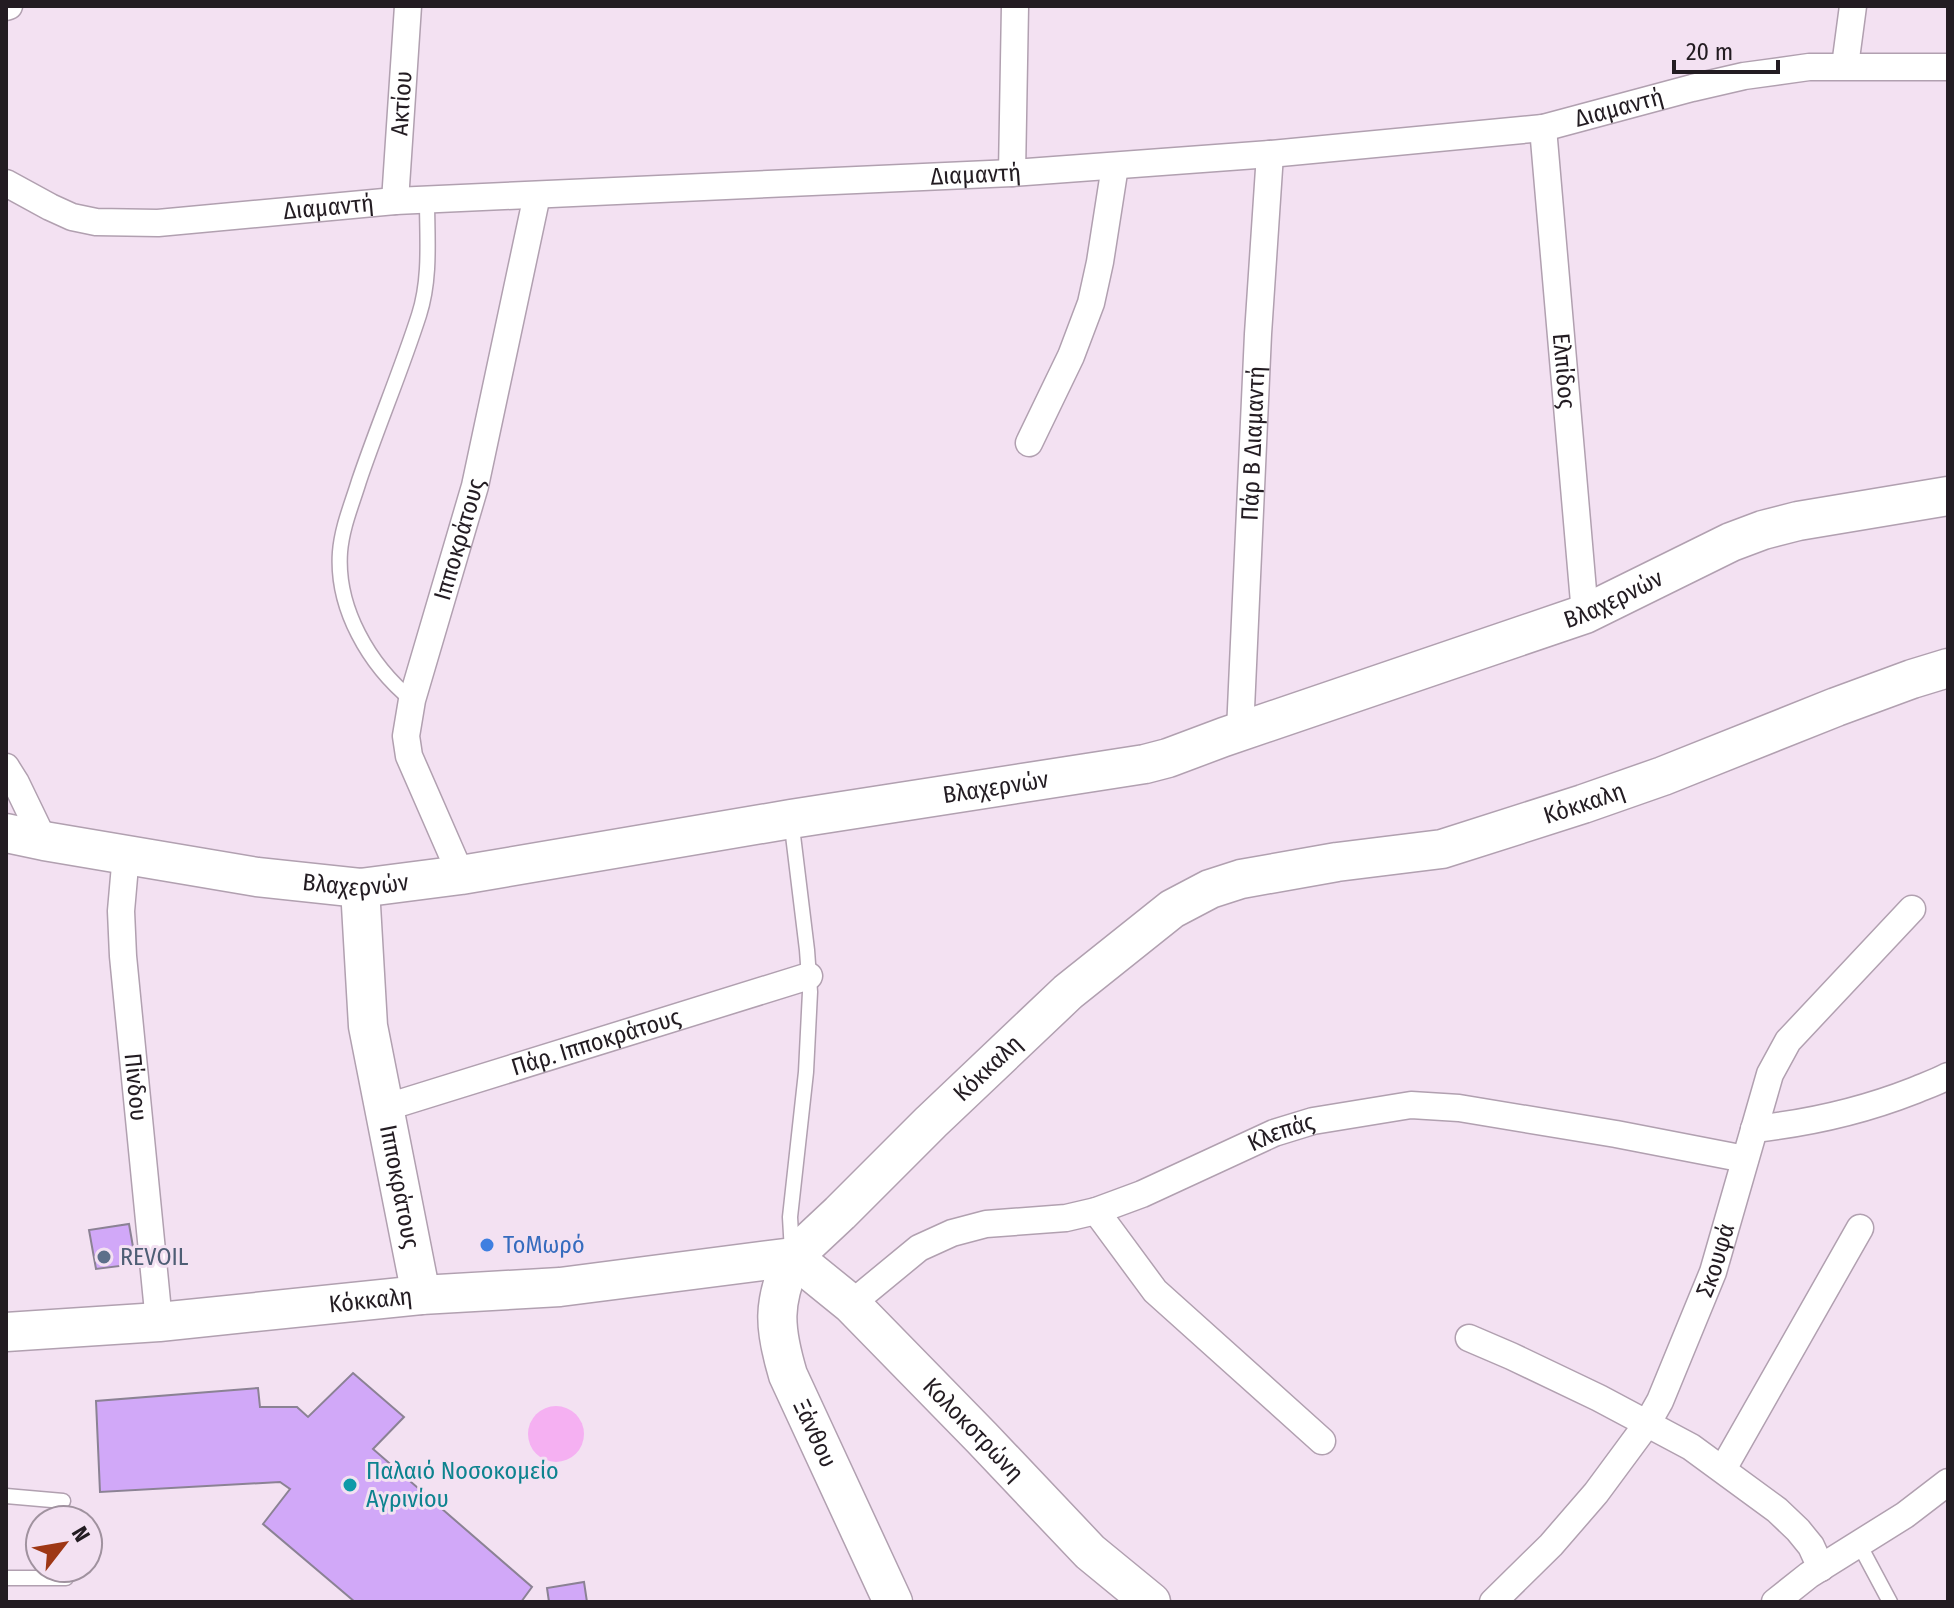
<svg xmlns="http://www.w3.org/2000/svg" width="1954" height="1608" viewBox="0 0 1954 1608" font-family="'Fira Sans Condensed',sans-serif">
	<style>
		.green { fill: #f5b0f2 }
		.building { fill: #d1a8f8; stroke: #8b8294; stroke-width: 2 }
		.lines { fill: none; stroke-linecap: round; stroke-linejoin: round }
		.lane-casing { stroke: #b1a0b0; stroke-width: 17 }
		.street-casing { stroke: #b1a0b0; stroke-width: 29 }
		.secondary-casing { stroke: #b1a0b0; stroke-width: 41 }
		.lane { stroke: #fff; stroke-width: 14 }
		.street { stroke: #fff; stroke-width: 26 }
		.secondary { stroke: #fff; stroke-width: 38 }
		.shop-dot { fill: #3f7fe0; stroke: #f3e1f2; stroke-width: 3 }
		.service-dot { fill: #5c6f8a; stroke: #f3e1f2; stroke-width: 3 }
		.culture-dot { fill: #0f9aa8; stroke: #f3e1f2; stroke-width: 3 }
		.labels { text-anchor: middle; stroke-width: 6; stroke-linejoin: round; paint-order: stroke }
		.street-label { font-size: 24px; fill: #231c22; stroke: #f3e1f2 }
		.shop-label { font-size: 24px; fill: #366cbe; stroke: #f3e1f2; text-anchor: start }
		.service-label { font-size: 24px; fill: #4e5e75; stroke: #f3e1f2; text-anchor: start }
		.culture-label { font-size: 24px; fill: #0d838f; stroke: #f3e1f2; text-anchor: start }
	</style>
	<rect width="100%" height="100%" fill="#f3e1f2"/>
	<circle class="green" cx="556" cy="1434" r="28"/>
	<g class="building">
		<polygon points="129,1224 136,1264 96,1269 89,1230"/>
		<polygon points="353,1373 404,1417 373,1449 532,1587 521,1602 355,1602 263,1524 290,1489 280,1482 100,1492 96,1401 258,1388 260,1407 297,1407 308,1417"/>
		<polygon points="584,1582 587,1602 549,1602 547,1588"/>
	</g>
	<g class="lines">
		<g class="lane-casing">
			<g id="lane">
				<path d="M412,700C369,665 336,608 340,552C342,527 352,504 359,481C378,425 401,371 419,315C431,278 427,237 427,200"/>
				<polyline points="791,819 807,950 810,992 806,1072 790,1217 792,1252"/>
				<polyline points="6,1496 63,1501"/>
				<polyline points="1859,1544 1890,1602"/>
				<polyline points="6,1578 66,1578"/>
			</g>
		</g>
		<g class="street-casing">
			<g id="street">
				<polyline points="6,7 9,6"/>
				<polyline points="1845,66 1853,6"/>
				<path id="s1" d="M1543,128L1585,614"/>
				<polyline points="1012,173 1015,6"/>
				<path id="s2" d="M6,183L50,207L72,217L96,222L158,223L395,201L1012,173L1270,154L1543,128L1692,88L1744,76L1809,67H1948"/>
				<path id="s3" d="M395,201L408,6"/>
				<polyline points="1029,443 1071,356 1091,303 1100,262 1115,166"/>
				<path id="s4" d="M1240,731L1258,334L1270,154"/>
				<polyline points="6,767 16,783 44,841"/>
				<path id="s5" d="M126,854L121,911L123,956L159,1322"/>
				<path id="s6" d="M461,875L409,756L406,736L412,700L475,486L537,195"/>
				<path id="s7" d="M384,1108L809,976"/>
				<path d="M1754,1129C1809,1123 1862,1111 1913,1091C1925,1086 1937,1082 1948,1076"/>
				<polyline points="1096,1211 1155,1291 1322,1441"/>
				<path id="s8" d="M851,1304L919,1248L952,1233L986,1224L1066,1218L1096,1211L1142,1194L1274,1133L1313,1121L1411,1105L1459,1108L1616,1134L1745,1159"/>
				<polyline points="1469,1338 1511,1356 1599,1398 1691,1447 1777,1510 1798,1530 1811,1546 1821,1568"/>
				<polyline points="1723,1469 1860,1228"/>
				<path id="s9" d="M1493,1602L1551,1545L1596,1493L1647,1424L1660,1401L1713,1272L1770,1074L1788,1041L1912,909"/>
				<polyline points="1775,1602 1809,1575 1905,1515 1948,1482"/>
			</g>
		</g>
		<g class="secondary-casing">
			<g id="secondary">
				<path id="s10" d="M6,833L44,841L257,877L360,888L461,875L791,819L1145,764L1168,758L1224,737L1585,614L1731,542L1763,530L1798,521L1948,496"/>
				<path id="s11" d="M360,888L368,1026L421,1295"/>
				<path id="s12" d="M793,1257L851,1304L982,1438L1090,1552L1151,1602"/>
				<path id="s13" d="M793,1257C772,1303 774,1328 788,1375L893,1602"/>
				<path id="s14" d="M6,1332L159,1322L421,1295L560,1287L793,1257L840,1213L931,1122L1068,992L1172,909L1210,889L1241,879L1337,862L1442,849L1583,804L1663,776L1836,707L1912,679L1948,668"/>
			</g>
		</g>
		<use href="#lane" class="lane"/>
		<use href="#street" class="street"/>
		<use href="#secondary" class="secondary"/>
	</g>
	<circle class="shop-dot" cx="487" cy="1245" r="8"/>
	<circle class="service-dot" cx="104" cy="1257" r="8"/>
	<circle class="culture-dot" cx="350" cy="1485" r="8"/>
	<g class="labels">
		<g class="street-label">
			<text dy="8" stroke="none"><textPath href="#s3" startOffset="98">Ακτίου</textPath></text>
			<text dy="8" stroke="none"><textPath href="#s2" startOffset="1628">Διαμαντή</textPath></text>
			<text dy="8" stroke="none"><textPath href="#s2" startOffset="980">Διαμαντή</textPath></text>
			<text dy="8" stroke="none"><textPath href="#s2" startOffset="332">Διαμαντή</textPath></text>
			<text dy="8" stroke="none"><textPath href="#s1" startOffset="244">Ελπίδος</textPath></text>
			<text dy="8" stroke="none"><textPath href="#s4" startOffset="288">Πάρ Β Διαμαντή</textPath></text>
			<text dy="8" stroke="none"><textPath href="#s6" startOffset="354">Ιπποκράτους</textPath></text>
			<text dy="8" stroke="none"><textPath href="#s10" startOffset="1650">Βλαχερνών</textPath></text>
			<text dy="8" stroke="none"><textPath href="#s10" startOffset="1002">Βλαχερνών</textPath></text>
			<text dy="8" stroke="none"><textPath href="#s14" startOffset="1734">Κόκκαλη</textPath></text>
			<text dy="8" stroke="none"><textPath href="#s10" startOffset="354">Βλαχερνών</textPath></text>
			<text dy="8" stroke="none"><textPath href="#s7" startOffset="222">Πάρ. Ιπποκράτους</textPath></text>
			<text dy="8" stroke="none"><textPath href="#s14" startOffset="1062">Κόκκαλη</textPath></text>
			<text dy="8" stroke="none"><textPath href="#s5" startOffset="234">Πίνδου</textPath></text>
			<text dy="8" stroke="none"><textPath href="#s8" startOffset="472">Κλεπάς</textPath></text>
			<text dy="8" stroke="none"><textPath href="#s11" startOffset="302">Ιπποκράτους</textPath></text>
			<text dy="8" stroke="none"><textPath href="#s9" startOffset="414">Σκουφά</textPath></text>
			<text dy="8" stroke="none"><textPath href="#s14" startOffset="366">Κόκκαλη</textPath></text>
			<text dy="8" stroke="none"><textPath href="#s12" startOffset="250">Κολοκοτρώνη</textPath></text>
			<text dy="8" stroke="none"><textPath href="#s13" startOffset="186">Ξάνθου</textPath></text>
		</g>
		<g class="shop-label">
			<text x="503" y="1253">ΤοΜωρό</text>
		</g>
		<g class="service-label">
			<text x="120" y="1265">REVOIL</text>
		</g>
		<g class="culture-label">
			<text x="366" y="1479">Παλαιό Νοσοκομείο<tspan x="366" dy="28">Αγρινίου</tspan></text>
		</g>
	</g>
	<rect width="1954" height="1608" fill="none" stroke="#231c22" stroke-width="16"/>
	<g transform="translate(64 1544) rotate(59)"><circle r="38" fill="#f3e1f2" stroke="#a0929f" stroke-width="2"/>
	<path d="M0-6L14 30L0 20L-14 30Z" fill="#9e3715"/>
	<text y="-12" font-size="22" font-weight="bold" text-anchor="middle" fill="#231c22">N</text>
	</g>
	<path d="M1674 60v12h104v-12" fill="none" stroke="#231c22" stroke-width="4"/>
	<text x="1686" y="60" font-size="24" fill="#231c22" stroke="#f3e1f2" stroke-width="6" paint-order="stroke">20 m</text>
</svg>
